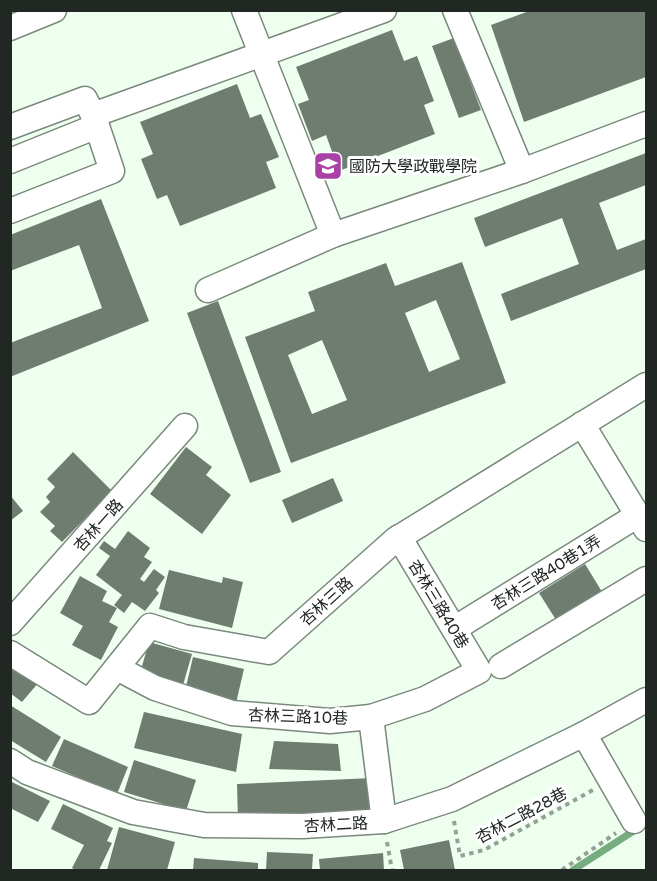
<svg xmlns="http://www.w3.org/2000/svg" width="657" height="881" viewBox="0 0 657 881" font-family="'Varela Round','Noto Sans TC',sans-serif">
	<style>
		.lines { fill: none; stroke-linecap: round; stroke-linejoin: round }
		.stream { stroke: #76ac7f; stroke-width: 7 }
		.building { fill: #6e7d70; fill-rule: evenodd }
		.minor-casing { stroke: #7a897c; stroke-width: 27 }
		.path { stroke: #95a196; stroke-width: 4; stroke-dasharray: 4.5 4.5; stroke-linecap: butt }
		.minor { stroke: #fff; stroke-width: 24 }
		.labels { text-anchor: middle; stroke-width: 6; stroke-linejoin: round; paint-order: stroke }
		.poi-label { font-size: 16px; fill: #212722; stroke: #fff; text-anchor: start }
		.street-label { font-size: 16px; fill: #212722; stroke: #fff }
	</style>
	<rect width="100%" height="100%" fill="#eefff0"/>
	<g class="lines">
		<polyline class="stream" points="573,870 646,823"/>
	</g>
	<g class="building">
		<polygon points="532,10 646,10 646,77 524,122 491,25"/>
		<polygon points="392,30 404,61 417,56 434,101 424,105 435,134 339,171 326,135 312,141 298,104 309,100 296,67"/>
		<polygon points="454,38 481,110 459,118 432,46"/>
		<polygon points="237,84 250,118 261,114 279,157 266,162 276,188 180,226 167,195 157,199 141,159 153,154 140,122"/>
		<polygon points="646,153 646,185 599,203 617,250 646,239 646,269 511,321 501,294 579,264 562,218 485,247 474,218"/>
		<polygon points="101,199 149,321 10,377 10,343 102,308 79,245 10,271 10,235"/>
		<path d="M462,262L506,383L291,463L245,337L315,311L308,292L386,263L395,286ZM436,300L460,359L429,372L405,313ZM322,340L347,400L312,414L288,355Z"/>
		<polygon points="218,301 281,472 250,483 187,313"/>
		<polygon points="186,447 212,467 206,475 231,495 202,534 150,494"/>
		<polygon points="73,452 112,491 62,542 50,531 55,526 40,512 50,502 46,497 55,487 47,479"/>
		<polygon points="333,478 343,501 292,523 282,500"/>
		<polygon points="10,495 23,511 10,521"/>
		<polygon points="128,531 150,548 144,557 152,562 140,579 144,582 154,569 165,577 156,590 159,593 145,611 132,602 124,613 114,605 122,595 96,575 110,556 99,548 104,541 115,549"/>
		<polygon points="585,564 604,595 558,623 539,593"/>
		<polygon points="169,570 222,583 223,577 243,582 232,628 159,609"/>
		<polygon points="80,576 107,591 102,601 117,608 109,622 118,627 101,660 72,645 83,626 60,613"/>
		<polygon points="149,642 192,654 183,685 140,673"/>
		<polygon points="193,657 244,669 236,703 185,691"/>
		<polygon points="10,659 39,682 22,702 10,693"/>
		<polygon points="10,705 61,737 46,762 10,740"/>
		<polygon points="144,712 242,734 236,772 134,748"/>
		<polygon points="64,739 128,767 117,794 52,766"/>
		<polygon points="274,741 338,744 341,771 269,769"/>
		<polygon points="134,760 196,780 186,811 124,792"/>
		<polygon points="373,778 374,815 238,821 237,784"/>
		<polygon points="10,781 50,801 38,822 10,808"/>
		<polygon points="63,804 113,828 107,841 112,843 99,870 76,870 72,868 84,845 51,829"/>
		<polygon points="119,827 175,842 167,870 107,870"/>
		<polygon points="449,840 455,870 404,870 400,850"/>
		<polygon points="267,852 313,854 312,870 266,870"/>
		<polygon points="383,853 384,870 320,870 319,859"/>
		<polygon points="194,858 258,863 258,870 193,870"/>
	</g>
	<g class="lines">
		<g class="minor-casing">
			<g id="minor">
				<polyline points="244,10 333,235"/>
				<polyline points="455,10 522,171"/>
				<polyline points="10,28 54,10"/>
				<polyline points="10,127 85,99 93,115 384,10"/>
				<polyline points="10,161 97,126 93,115"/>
				<polyline points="10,211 112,171 97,126"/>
				<polyline points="208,290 333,235 522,171 646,124"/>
				<polyline points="582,424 646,529"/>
				<polyline points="10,623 185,426"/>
				<polyline points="454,629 638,515"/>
				<polyline points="10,653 89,702 150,626 184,637 269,652 395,540 646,385"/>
				<polyline points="501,666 646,579"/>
				<polyline points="117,668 155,688 232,713 330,721 371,717 425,699 479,671 399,537"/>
				<polyline points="371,717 384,821"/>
				<polyline points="584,734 634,821"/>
				<polyline points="10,761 27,772 133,812 204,825 303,826 384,821 452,799 584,734 646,700"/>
			</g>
		</g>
		<g class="path">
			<polyline points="454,821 460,856 484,850 593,790"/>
			<polyline points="387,842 392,870"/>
			<polyline points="562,870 616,833"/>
		</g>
		<use href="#minor" class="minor"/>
	</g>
	<defs>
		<g id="university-square" transform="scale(1.5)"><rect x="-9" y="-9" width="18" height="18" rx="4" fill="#a942a5" stroke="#fff"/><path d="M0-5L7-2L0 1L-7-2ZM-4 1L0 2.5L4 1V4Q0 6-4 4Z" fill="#fff"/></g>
	</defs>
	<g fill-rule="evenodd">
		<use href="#university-square" x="328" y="166"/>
	</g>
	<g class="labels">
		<g class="poi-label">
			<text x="349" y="172">國防大學政戰學院</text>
		</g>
		<g class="street-label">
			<text transform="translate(98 525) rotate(-48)" y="6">杏林一路</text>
			<text transform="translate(546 572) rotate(-32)" y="6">杏林三路40巷1弄</text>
			<text transform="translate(326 601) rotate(-42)" y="6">杏林三路</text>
			<text transform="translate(439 604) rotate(59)" y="6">杏林三路40巷</text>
			<text transform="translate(298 716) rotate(2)" y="6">杏林三路10巷</text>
			<text transform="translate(521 815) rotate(-28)" y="6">杏林二路28巷</text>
			<text transform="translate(336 824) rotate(-3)" y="6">杏林二路</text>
		</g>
	</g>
	<rect width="657" height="881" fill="none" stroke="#212722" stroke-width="24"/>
</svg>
